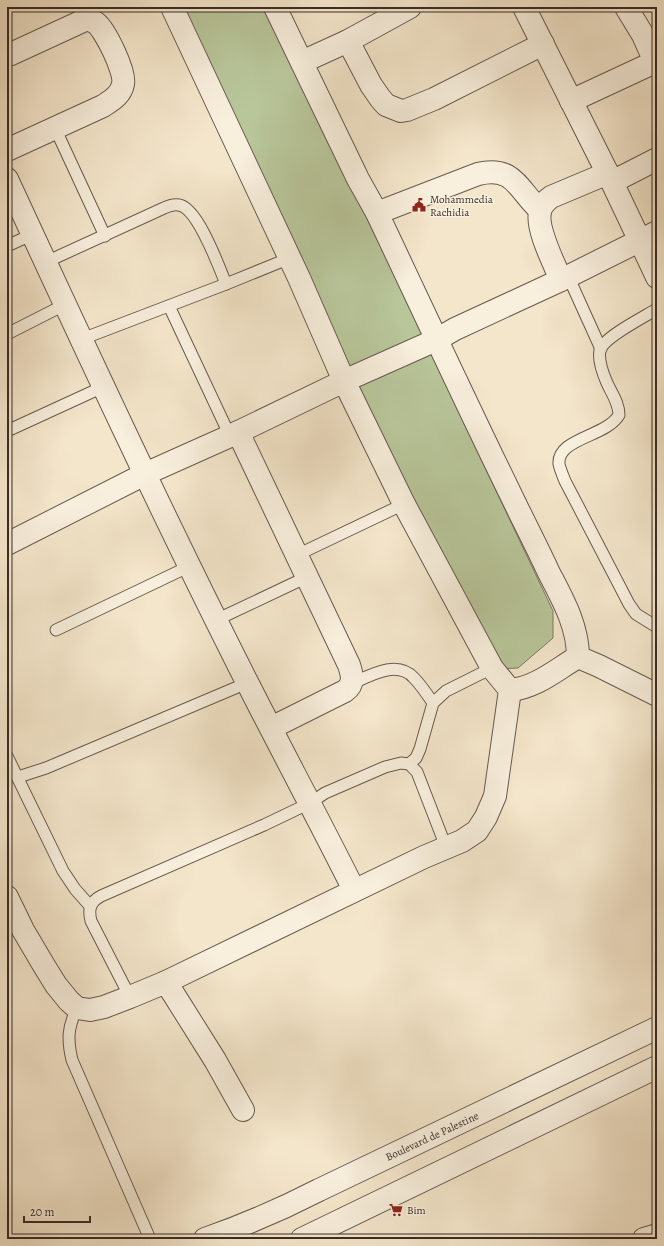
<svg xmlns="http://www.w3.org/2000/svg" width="664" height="1246" viewBox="0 0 664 1246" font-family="Alegreya,serif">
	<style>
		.green { fill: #b8c69a; stroke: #787960 }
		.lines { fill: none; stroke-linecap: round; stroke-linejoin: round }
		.service-casing { stroke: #675a50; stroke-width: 13 }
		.minor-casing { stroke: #675a50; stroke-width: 24 }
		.tertiary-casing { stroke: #675a50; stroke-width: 24 }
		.service { stroke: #f8efdd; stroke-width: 11 }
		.minor { stroke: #f8efdd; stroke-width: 22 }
		.tertiary { stroke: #f8efdd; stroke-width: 22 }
		.labels { text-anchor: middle; stroke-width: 3; stroke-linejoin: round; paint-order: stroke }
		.poi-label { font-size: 11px; fill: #382c27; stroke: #f8efdd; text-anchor: start }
		.street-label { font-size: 11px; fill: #382c27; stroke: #f8efdd }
	</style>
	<rect width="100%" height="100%" fill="#f4e6cb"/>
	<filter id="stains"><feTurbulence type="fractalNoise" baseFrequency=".005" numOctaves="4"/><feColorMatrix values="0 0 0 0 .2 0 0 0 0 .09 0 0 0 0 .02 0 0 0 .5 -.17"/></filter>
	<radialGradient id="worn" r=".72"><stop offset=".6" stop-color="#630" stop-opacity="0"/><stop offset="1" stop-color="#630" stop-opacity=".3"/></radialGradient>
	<polygon class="green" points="166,7 267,7 553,611 553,638 518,668 493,669"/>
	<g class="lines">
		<g class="service-casing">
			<g id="service">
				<polyline points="55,128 105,236"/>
				<polyline points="7,246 33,234"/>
				<path d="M46,262L164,208C168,206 173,204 179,205C198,208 219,267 226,284"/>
				<polyline points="568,276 601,349"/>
				<polyline points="169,306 230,436"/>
				<path d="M657,309C644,317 604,337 600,350C598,360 603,374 607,383C612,394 619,403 619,415C606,437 557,438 559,464C560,469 563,476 565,481L629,604L636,614L657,627"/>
				<polyline points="7,334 66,304"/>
				<polyline points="82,339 226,284 290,258"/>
				<polyline points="7,431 105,386"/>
				<polyline points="297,555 404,504"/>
				<polyline points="216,620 307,577"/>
				<polyline points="56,630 190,566"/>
				<path d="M351,684C369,676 397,659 414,678C421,685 427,694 433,703"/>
				<polyline points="7,756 63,871 75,889 90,906"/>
				<polyline points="409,764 416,758 420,749 433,703 446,691 492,668"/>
				<polyline points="18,777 46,768 247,683"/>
				<path d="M130,997L91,921C88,909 90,902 101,896L264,825L310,803L325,793L385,767L401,763L409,764L417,772L446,847"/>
				<path d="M77,1008C68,1027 67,1039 72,1060L150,1239"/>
			</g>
		</g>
		<g class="minor-casing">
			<g id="minor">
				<path d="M275,7L358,179L377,213C422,308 466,403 512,497C524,522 537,547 549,573C563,600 578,626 578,657"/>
				<polyline points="524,7 612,182 657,277"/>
				<polyline points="626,7 643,35 655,62"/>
				<polyline points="348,41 371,85 380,98 386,105 401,111 407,110 434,99 543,44"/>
				<path d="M7,55L11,54L87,19C90,20 93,21 96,23C105,30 126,72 123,84C121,95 112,100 103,106L7,150"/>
				<polyline points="302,62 348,41 410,7"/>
				<polyline points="571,101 657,61"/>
				<path d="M7,179C85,348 163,516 247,682C282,751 319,820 354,890"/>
				<polyline points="612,182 657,159"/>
				<path d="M377,213L478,174C514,165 518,190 540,210"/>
				<path d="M561,280C554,263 536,229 540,212C541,205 546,201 551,197L608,173"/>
				<path d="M238,432L349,665C352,674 355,684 345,691L271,728"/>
				<polyline points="7,544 145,474 230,436 344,381 436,340 455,329 561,280 657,232"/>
				<polyline points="578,657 599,666 657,695"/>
				<path d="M510,690C536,688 557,669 578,657"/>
				<polyline points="7,897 23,930 43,964 56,985 69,1001 77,1008 90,1010 104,1007 130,997 166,982 424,857 462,841 477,831 486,817 495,796 510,690 492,668 404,504 344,381 299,278 172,7"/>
				<polyline points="166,982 215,1060 243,1110"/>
				<polyline points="644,1239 657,1235"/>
			</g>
		</g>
		<g class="tertiary-casing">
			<g id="tertiary">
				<path d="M205,1239C245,1225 282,1209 319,1190L657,1028"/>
				<polyline points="302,1239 657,1067"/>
			</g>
		</g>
		<use href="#service" class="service"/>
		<use href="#minor" class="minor"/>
		<use href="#tertiary" class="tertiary"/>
	</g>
	<defs>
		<g id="civic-bare" transform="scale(1.08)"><path d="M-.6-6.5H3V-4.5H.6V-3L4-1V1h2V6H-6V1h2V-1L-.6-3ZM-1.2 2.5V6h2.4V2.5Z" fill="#8f2418" stroke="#f8efdd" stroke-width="2.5" paint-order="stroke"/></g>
		<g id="supermarket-bare" transform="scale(1.08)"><path d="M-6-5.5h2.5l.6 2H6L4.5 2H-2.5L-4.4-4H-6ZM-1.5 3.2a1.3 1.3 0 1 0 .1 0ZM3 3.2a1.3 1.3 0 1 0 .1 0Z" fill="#8f2418" stroke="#f8efdd" stroke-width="2.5" paint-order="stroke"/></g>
	</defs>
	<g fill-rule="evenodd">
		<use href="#civic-bare" x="419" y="205"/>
		<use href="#supermarket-bare" x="396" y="1210"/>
	</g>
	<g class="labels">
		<g class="poi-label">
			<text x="430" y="203">Mohammedia<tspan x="430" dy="13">Rachidia</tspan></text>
			<text x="407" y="1214">Bim</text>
		</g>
		<g class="street-label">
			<text transform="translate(432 1136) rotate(-25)" y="4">Boulevard de Palestine</text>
		</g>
	</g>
	<rect width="664" height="1246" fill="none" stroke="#f4e6cb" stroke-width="24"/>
	<rect x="8" y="8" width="648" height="1230" fill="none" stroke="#382c27" stroke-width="2"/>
	<rect x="12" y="12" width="640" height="1222" fill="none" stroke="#382c27"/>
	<path d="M24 1216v6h66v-6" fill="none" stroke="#382c27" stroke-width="2"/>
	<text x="30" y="1216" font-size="12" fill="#382c27" stroke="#f8efdd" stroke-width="3" paint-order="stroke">20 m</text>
	<rect width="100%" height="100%" filter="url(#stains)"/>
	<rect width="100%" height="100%" fill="url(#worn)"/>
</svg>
